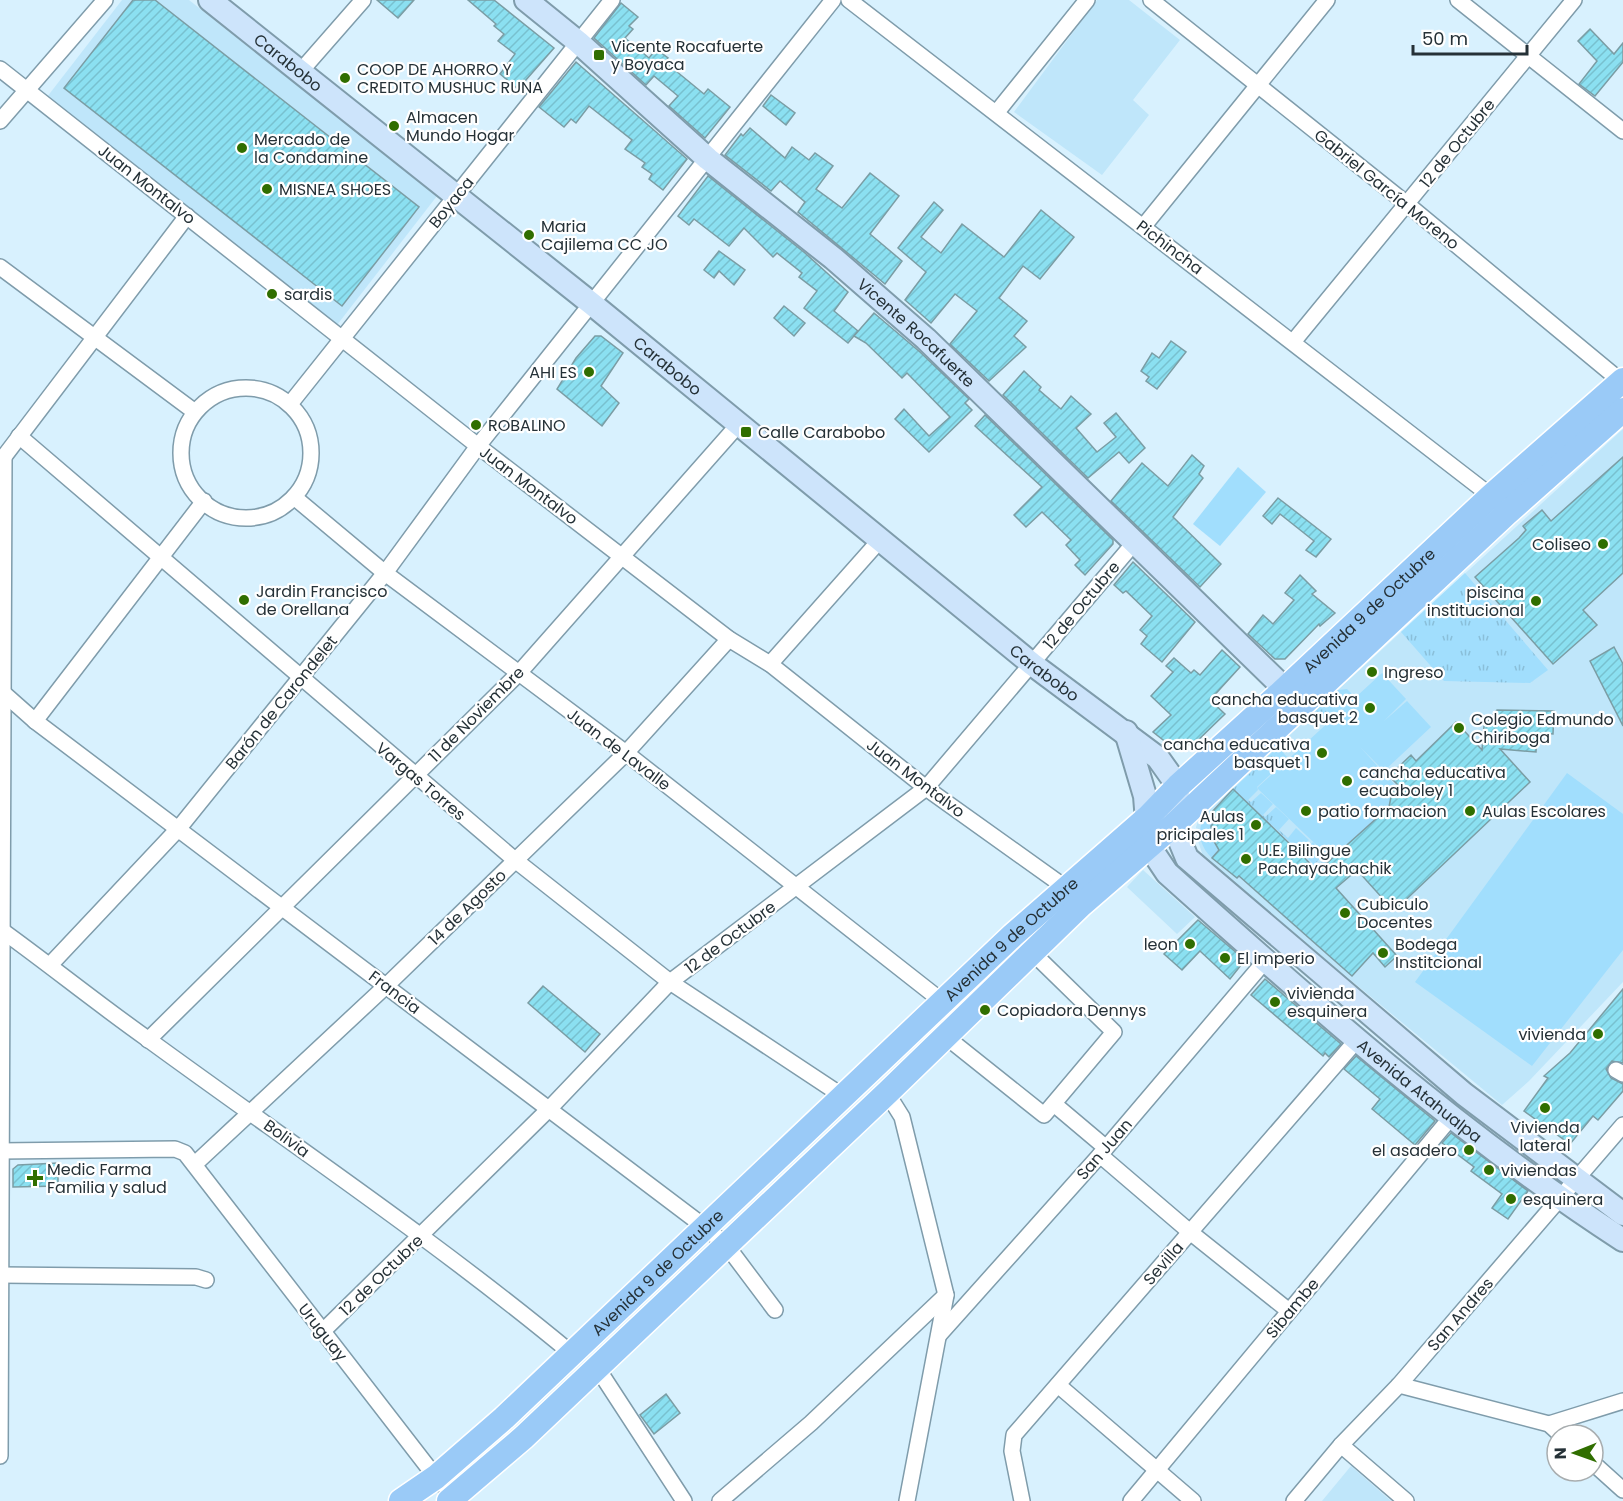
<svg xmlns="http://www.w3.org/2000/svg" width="1623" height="1501" viewBox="0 0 1623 1501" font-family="Poppins,sans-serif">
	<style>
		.built { fill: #bfe6fa }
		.grass { fill: url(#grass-tufts) }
		.garden { fill: #a1defd }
		.building { fill: url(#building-hatch); stroke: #7b9da4; stroke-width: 1.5 }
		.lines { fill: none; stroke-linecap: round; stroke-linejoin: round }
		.street-casing { stroke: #7f9cab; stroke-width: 18 }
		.secondary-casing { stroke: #7f9cab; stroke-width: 26 }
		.primary-casing { stroke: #fff; stroke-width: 27 }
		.street { stroke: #fff; stroke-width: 15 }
		.secondary { stroke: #cde4fb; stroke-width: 22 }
		.primary { stroke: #9acaf7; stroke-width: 24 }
		.poi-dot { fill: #306e00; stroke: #fff; stroke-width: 2 }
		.labels { text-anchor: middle; stroke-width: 4.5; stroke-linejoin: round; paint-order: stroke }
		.poi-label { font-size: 16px; fill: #253137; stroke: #fff; text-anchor: start }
		.street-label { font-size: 16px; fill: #253137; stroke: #fff }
	</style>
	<defs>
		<pattern id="grass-tufts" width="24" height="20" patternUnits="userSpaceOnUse" patternTransform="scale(1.5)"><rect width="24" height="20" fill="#a1defd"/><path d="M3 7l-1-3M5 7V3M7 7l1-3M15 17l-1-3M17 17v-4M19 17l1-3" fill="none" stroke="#8abfd9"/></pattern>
		<pattern id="building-hatch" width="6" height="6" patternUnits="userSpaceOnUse" patternTransform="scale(1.5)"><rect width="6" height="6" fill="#8be0f1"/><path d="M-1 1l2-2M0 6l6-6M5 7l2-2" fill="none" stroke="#78c1cf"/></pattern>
	</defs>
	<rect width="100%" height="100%" fill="#d8f1fe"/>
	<g class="built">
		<polygon points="122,0 189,0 437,196 337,325 47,97"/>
		<polygon points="1097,0 1129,0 1180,40 1133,100 1149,115 1102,175 1014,112"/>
		<polygon points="1623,429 1623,982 1529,1081 1502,1105 1204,859 1197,838 1196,827 1200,816"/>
		<polygon points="1143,870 1195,917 1177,934 1127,887"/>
		<polygon points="1351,1466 1391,1501 1322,1501"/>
	</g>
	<g class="grass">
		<polygon points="1465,573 1548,670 1530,683 1444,681 1401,632"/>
		<polygon points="1347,689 1355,697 1323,726 1312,714 1338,690"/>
		<polygon points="1278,747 1288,758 1257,787 1258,790 1248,800 1251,802 1261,793 1273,804 1263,815 1265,817 1276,807 1289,819 1279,830 1288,838 1296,828 1309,840 1301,850 1303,852 1313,842 1324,854 1316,863 1318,866 1327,857 1325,875 1233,789"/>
	</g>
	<g class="garden">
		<polygon points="1238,467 1266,492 1220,546 1193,524"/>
		<polygon points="1382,673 1406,699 1384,721 1407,701 1431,727 1384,771 1360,747 1383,772 1350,803 1384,773 1395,785 1390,793 1390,805 1331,859 1257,788"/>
		<polygon points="1567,773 1623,814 1623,950 1532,1066 1415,982"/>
		<path d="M1208,812L1216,819L1211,826V838L1220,847L1212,858C1198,845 1196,826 1208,812Z"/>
	</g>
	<g class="building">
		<polygon points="133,0 155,0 419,207 342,306 64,88"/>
		<polygon points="377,0 414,0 398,18"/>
		<polygon points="468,0 494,0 554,48 518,89 500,74 515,54 498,41 504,34 494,26 496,24"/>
		<polygon points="621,3 638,17 629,26 633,29 625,38 649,58 656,49 668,58 665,62 704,94 708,89 730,107 705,138 669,106 678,96 654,76 646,85 594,38"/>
		<polygon points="1590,29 1614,54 1623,43 1623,62 1595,96 1579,84 1597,61 1578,41"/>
		<polygon points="576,62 687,159 663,190 649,179 652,174 642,167 645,163 625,149 632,140 589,106 576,123 571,119 564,127 539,107"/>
		<polygon points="771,95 795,113 786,125 763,106"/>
		<polygon points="750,128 785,158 792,147 809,160 815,153 833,166 816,189 842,208 870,173 899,196 870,234 902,261 885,284 798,212 805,202 780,181 771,191 725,155 741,134 743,136"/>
		<polygon points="708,176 805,253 848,292 834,311 858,331 848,343 804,308 817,291 799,277 802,273 777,253 773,257 744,228 729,246 694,219 689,225 678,216"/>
		<polygon points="934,202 943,210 921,237 941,253 962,224 1004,257 1041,210 1074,237 1040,279 1023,266 999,298 1027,321 1014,336 1026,347 989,381 950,344 977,311 955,294 931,323 905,300 926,272 898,248"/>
		<polygon points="719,251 745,270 734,285 719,271 714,278 704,270"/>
		<polygon points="784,306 805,323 794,336 774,318"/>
		<polygon points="874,313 920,352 969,399 965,403 972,410 929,452 895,419 904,409 929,436 950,417 907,373 902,378 866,343 854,336"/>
		<polygon points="595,336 601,336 623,353 601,386 619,403 602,426 557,389 576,358"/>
		<polygon points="1171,341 1186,352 1157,389 1146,381 1149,377 1141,371 1152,353 1159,358"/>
		<polygon points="1024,371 1041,387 1039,390 1061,409 1071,396 1091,414 1076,428 1097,452 1116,437 1104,423 1116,413 1145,448 1129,463 1119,452 1088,478 1003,395"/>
		<polygon points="985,415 1113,540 1113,544 1085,575 1075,565 1080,560 1066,545 1071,540 1042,512 1026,527 1014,515 1042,487 975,426"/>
		<polygon points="1192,455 1204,466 1199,474 1203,478 1173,517 1221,564 1200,587 1111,501 1142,463 1168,486"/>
		<polygon points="1623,457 1623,573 1583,610 1597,625 1553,664 1475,577 1519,538 1526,530 1523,526 1542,510 1551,521"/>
		<polygon points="1278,498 1331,539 1316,557 1306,550 1314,541 1280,514 1272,524 1263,516"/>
		<polygon points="1133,562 1195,622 1162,662 1141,644 1147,636 1140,630 1152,616 1126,591 1123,593 1114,585"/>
		<polygon points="1300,575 1316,591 1312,594 1335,613 1320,626 1319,624 1285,659 1275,659 1248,634 1263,615 1273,624 1294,600 1285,593"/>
		<polygon points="1614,647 1623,664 1623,726 1590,661"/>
		<polygon points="1222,650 1240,667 1210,700 1225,714 1193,745 1167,743 1153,732 1171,715 1151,696 1173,672 1166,666 1174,658 1191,673 1194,670 1200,675"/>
		<polygon points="1497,710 1554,711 1553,734 1537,733 1536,752 1500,749 1530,782 1394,911 1357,870 1336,888 1397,956 1385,967 1373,953 1352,976 1239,876 1237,878 1212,858 1219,850 1212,838 1211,826 1217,819 1211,813 1233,789 1318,871 1389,807 1392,792 1399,786 1389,776 1411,755 1416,761 1456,722 1482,750 1484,726"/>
		<polygon points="1198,920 1245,960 1230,979 1200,951 1182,970 1164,954"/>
		<polygon points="1265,979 1341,1044 1329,1057 1325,1053 1323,1056 1251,995"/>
		<polygon points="543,986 600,1034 585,1052 528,1003"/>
		<polygon points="1623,989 1623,1063 1612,1061 1606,1069 1611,1078 1623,1084 1623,1091 1598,1120 1593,1116 1570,1144 1524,1111 1548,1078 1544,1076 1570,1053"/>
		<polygon points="1356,1056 1435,1121 1415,1145 1372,1109 1380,1099 1344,1069"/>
		<polygon points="1451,1133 1528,1191 1508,1219 1492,1208 1502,1194 1471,1171 1474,1167 1442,1143"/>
		<polygon points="58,1163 58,1186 13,1187 13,1169 18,1165"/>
		<polygon points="666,1394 680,1413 654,1434 640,1415"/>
	</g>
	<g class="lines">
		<g class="street-casing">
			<g id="street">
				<polyline points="849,0 1491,496"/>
				<polyline points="1151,0 1407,204 1623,383"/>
				<polyline points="1458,0 1623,131"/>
				<polyline points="0,69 478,446 729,639 770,664 926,788 1066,888"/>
				<polyline points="300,72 363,0"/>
				<polyline points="997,112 1087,0"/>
				<polyline points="0,121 105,0"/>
				<polyline points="1143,227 1327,0"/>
				<polyline points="0,267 195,412"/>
				<polyline points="1293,342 1574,0"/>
				<circle cx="246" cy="453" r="65"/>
				<polyline points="290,404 612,0"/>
				<polyline points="19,436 515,860 670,982 844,1097"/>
				<polyline points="0,462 187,216"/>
				<polyline points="294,497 385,573 626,753 943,1002"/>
				<polyline points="770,664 880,540"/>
				<polyline points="0,690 35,721 706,1228 727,1246 775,1310"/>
				<polyline points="35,721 204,501"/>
				<path d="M0,929C50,965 98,1004 149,1040C290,1143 436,1241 571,1353"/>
				<polyline points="50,965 179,828 385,573 478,446 833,0"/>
				<polyline points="945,1036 1044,1115 1114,1032 1033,953"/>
				<polyline points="148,1040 519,673 738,425"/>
				<polyline points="1616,1070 1623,1074"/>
				<polyline points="887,1093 902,1117 946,1295 907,1501"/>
				<polyline points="1054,1104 1105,1147"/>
				<polyline points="0,1151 175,1149 185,1153 441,1484"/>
				<polyline points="1100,1155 1190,1232 1289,1311"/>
				<polyline points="195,1164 387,985 626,753 729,639"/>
				<polyline points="1,1275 196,1277 206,1280"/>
				<polyline points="322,1332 550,1108 670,982 926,788 1134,543"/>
				<polyline points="939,1335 1100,1155 1265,961"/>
				<polyline points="596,1366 684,1501"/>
				<polyline points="1058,1385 1193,1501"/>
				<polyline points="1399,1385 1549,1424 1561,1435"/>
				<polyline points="1549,1424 1623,1401"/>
				<polyline points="1341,1445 1406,1501"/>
				<polyline points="0,1456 4,457"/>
				<polyline points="1593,1463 1623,1490"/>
				<polyline points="720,1501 811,1423 946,1295"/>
				<polyline points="1022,1501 1012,1451 1014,1435 1356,1041"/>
				<polyline points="1131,1501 1453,1115"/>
				<polyline points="1294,1501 1341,1445 1399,1385 1623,1125"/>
			</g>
		</g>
		<g class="secondary-casing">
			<g id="secondary">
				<path id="s1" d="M210,0L592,304L1032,664L1158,758L1178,786L1177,822L1180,841L1187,858L1464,1094L1623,1214"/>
				<path id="s2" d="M526,0L578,42L708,159L833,258L926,339L1285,689"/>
				<path id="s3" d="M1126,732L1145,796L1149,846L1167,873C1312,1003 1459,1134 1623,1240"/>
			</g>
		</g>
		<g class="primary-casing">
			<g id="primary">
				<path id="s4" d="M401,1501L436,1477L504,1418L1013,935L1148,817L1178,786L1285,689L1491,496L1623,380"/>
				<polyline points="449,1501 524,1437 887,1093 1081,905 1177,822 1507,513 1623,410"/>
			</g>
		</g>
		<use href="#street" class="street"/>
		<use href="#secondary" class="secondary"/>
		<use href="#primary" class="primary"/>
	</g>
	<g class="poi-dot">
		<rect x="593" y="49" width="12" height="12" rx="3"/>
		<circle cx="345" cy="78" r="6"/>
		<circle cx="394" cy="126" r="6"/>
		<circle cx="242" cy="148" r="6"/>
		<circle cx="267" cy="189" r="6"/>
		<circle cx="529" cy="235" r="6"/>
		<circle cx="272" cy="294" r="6"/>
		<circle cx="589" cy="372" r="6"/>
		<circle cx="476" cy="425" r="6"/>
		<rect x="740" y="426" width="12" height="12" rx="3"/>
		<circle cx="1603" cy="544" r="6"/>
		<circle cx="244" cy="600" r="6"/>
		<circle cx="1536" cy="601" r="6"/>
		<circle cx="1372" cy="672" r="6"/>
		<circle cx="1370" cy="708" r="6"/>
		<circle cx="1459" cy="728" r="6"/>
		<circle cx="1322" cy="753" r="6"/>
		<circle cx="1347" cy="781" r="6"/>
		<circle cx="1306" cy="811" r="6"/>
		<circle cx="1470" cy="811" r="6"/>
		<circle cx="1256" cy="825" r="6"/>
		<circle cx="1246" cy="859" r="6"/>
		<circle cx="1345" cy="913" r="6"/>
		<circle cx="1190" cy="944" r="6"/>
		<circle cx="1383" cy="953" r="6"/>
		<circle cx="1225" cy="958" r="6"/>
		<circle cx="1275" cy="1002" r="6"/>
		<circle cx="985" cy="1010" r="6"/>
		<circle cx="1598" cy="1034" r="6"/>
		<circle cx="1545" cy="1108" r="6"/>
		<circle cx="1469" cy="1150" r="6"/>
		<circle cx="1489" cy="1170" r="6"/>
		<path d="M32 1169h6v6h6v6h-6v6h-6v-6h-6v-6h6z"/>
		<circle cx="1511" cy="1199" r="6"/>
	</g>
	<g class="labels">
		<g class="poi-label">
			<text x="611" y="52">Vicente Rocafuerte<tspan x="611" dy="18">y Boyaca</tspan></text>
			<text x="357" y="75">COOP DE AHORRO Y<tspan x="357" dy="18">CREDITO MUSHUC RUNA</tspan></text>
			<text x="406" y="123">Almacen<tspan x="406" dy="18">Mundo Hogar</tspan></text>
			<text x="254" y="145">Mercado de<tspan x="254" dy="18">la Condamine</tspan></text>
			<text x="279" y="195">MISNEA SHOES</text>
			<text x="541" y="232">Maria<tspan x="541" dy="18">Cajilema CC JO</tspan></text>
			<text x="284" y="300">sardis</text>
			<text x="577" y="378" text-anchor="end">AHI ES</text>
			<text x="488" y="431">ROBALINO</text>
			<text x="758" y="438">Calle Carabobo</text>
			<text x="1591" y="550" text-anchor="end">Coliseo</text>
			<text x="256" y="597">Jardin Francisco<tspan x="256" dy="18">de Orellana</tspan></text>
			<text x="1524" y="598" text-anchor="end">piscina<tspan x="1524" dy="18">institucional</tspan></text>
			<text x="1384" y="678">Ingreso</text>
			<text x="1358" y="705" text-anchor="end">cancha educativa<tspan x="1358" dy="18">basquet 2</tspan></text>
			<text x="1471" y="725">Colegio Edmundo<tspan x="1471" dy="18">Chiriboga</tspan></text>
			<text x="1310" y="750" text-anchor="end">cancha educativa<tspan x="1310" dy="18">basquet 1</tspan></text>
			<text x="1359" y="778">cancha educativa<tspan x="1359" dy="18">ecuaboley 1</tspan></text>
			<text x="1318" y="817">patio formacion</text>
			<text x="1482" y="817">Aulas Escolares</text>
			<text x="1244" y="822" text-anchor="end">Aulas<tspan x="1244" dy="18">pricipales 1</tspan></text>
			<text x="1258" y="856">U.E. Bilingue<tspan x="1258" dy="18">Pachayachachik</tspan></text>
			<text x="1357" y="910">Cubiculo<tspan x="1357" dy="18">Docentes</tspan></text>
			<text x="1178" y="950" text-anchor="end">leon</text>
			<text x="1395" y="950">Bodega<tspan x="1395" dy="18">Institcional</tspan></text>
			<text x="1237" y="964">El imperio</text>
			<text x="1287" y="999">vivienda<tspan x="1287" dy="18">esquinera</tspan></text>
			<text x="997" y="1016">Copiadora Dennys</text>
			<text x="1586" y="1040" text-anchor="end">vivienda</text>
			<text x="1545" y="1133" text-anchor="middle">Vivienda<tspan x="1545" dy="18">lateral</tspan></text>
			<text x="1457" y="1156" text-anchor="end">el asadero</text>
			<text x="47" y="1175">Medic Farma<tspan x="47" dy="18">Familia y salud</tspan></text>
			<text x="1501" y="1176">viviendas</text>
			<text x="1523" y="1205">esquinera</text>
		</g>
		<g class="street-label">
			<text dy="6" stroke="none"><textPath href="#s1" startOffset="100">Carabobo</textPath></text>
			<text transform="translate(1457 143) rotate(-51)" y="6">12 de Octubre</text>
			<text transform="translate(147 184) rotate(38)" y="6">Juan Montalvo</text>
			<text transform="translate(1387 189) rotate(39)" y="6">Gabriel García Moreno</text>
			<text transform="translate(451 202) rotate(-51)" y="6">Boyaca</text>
			<text transform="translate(1170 247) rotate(37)" y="6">Pichincha</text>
			<text dy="6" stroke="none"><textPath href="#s2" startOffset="513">Vicente Rocafuerte</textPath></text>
			<text dy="6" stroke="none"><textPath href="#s1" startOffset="586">Carabobo</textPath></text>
			<text transform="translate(529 485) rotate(37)" y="6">Juan Montalvo</text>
			<text transform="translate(1081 605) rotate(-50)" y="6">12 de Octubre</text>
			<text dy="6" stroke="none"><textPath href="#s4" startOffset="1316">Avenida 9 de Octubre</textPath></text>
			<text dy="6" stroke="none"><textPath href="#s1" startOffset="1072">Carabobo</textPath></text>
			<text transform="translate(281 702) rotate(-51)" y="6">Barón de Carondelet</text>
			<text transform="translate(476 714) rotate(-45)" y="6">11 de Noviembre</text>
			<text transform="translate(619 749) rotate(37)" y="6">Juan de Lavalle</text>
			<text transform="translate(916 778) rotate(37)" y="6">Juan Montalvo</text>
			<text transform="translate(421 781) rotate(40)" y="6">Vargas Torres</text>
			<text transform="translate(467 907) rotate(-44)" y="6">14 de Agosto</text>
			<text transform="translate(730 937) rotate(-37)" y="6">12 de Octubre</text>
			<text dy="6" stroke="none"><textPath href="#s4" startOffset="830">Avenida 9 de Octubre</textPath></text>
			<text transform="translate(395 992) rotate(37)" y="6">Francia</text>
			<text dy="6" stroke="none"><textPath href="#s3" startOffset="483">Avenida Atahualpa</textPath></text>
			<text transform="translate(287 1138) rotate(36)" y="6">Bolivia</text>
			<text transform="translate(1104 1149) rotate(-49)" y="6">San Juan</text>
			<text transform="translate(1163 1263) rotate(-49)" y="6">Sevilla</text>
			<text dy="6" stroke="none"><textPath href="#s4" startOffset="344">Avenida 9 de Octubre</textPath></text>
			<text transform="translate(381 1275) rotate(-44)" y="6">12 de Octubre</text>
			<text transform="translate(1292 1308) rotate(-50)" y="6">Sibambe</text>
			<text transform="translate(1460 1314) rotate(-49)" y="6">San Andres</text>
			<text transform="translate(323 1332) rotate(52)" y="6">Uruguay</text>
		</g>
	</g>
	<g transform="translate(1575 1453) rotate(269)"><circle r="28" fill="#ffffff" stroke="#a8adaf" stroke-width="1.5"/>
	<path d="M0-4.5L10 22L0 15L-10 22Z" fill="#306e00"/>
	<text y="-9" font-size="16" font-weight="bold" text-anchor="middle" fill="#253137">N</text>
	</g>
	<path d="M1413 45v9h114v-9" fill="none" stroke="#253137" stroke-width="3"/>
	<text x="1422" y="45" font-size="18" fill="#253137" stroke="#ffffff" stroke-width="4.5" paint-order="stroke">50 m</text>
</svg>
